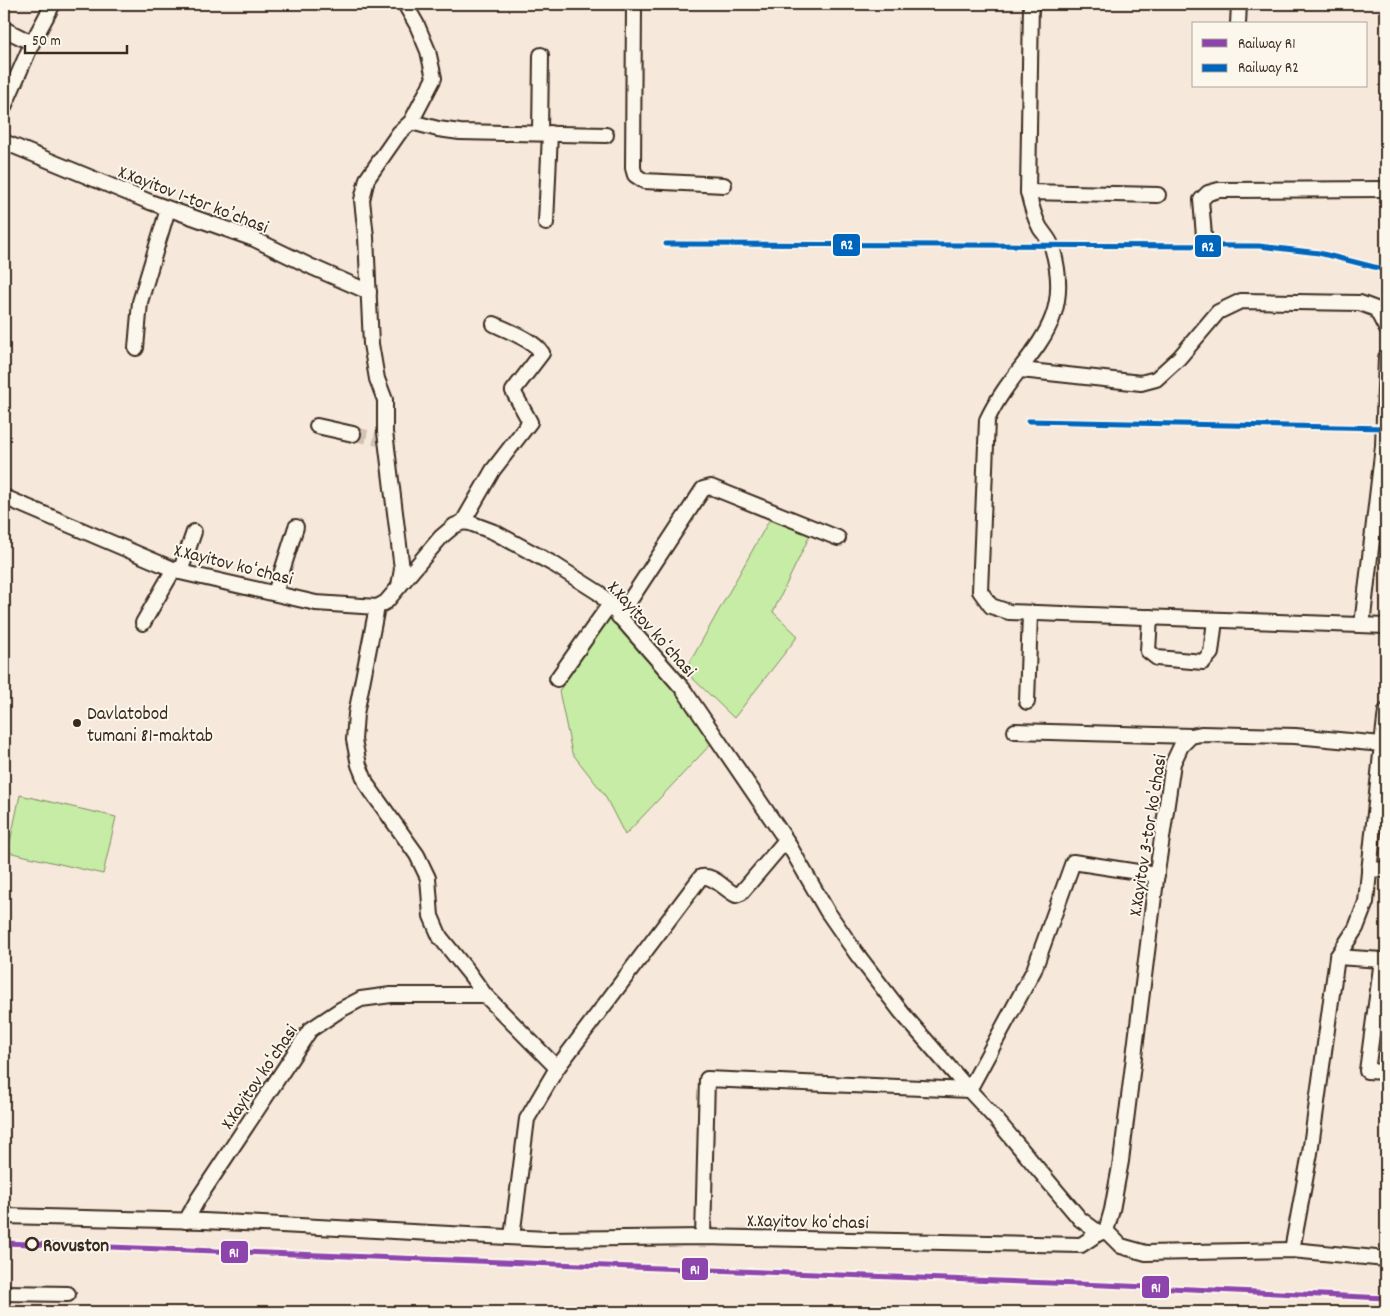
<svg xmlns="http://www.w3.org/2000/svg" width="1390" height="1316" viewBox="0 0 1390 1316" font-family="Dekko,sans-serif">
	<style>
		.green { fill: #c6eca6; stroke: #808b62 }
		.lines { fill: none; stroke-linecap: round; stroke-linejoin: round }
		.minor-tunnel { stroke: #d1c2b5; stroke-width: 14; stroke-dasharray: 14 7; stroke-linecap: butt }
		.minor-casing { stroke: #3b2a1e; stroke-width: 18 }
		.minor { stroke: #fbf7ec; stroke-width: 14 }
		.rail-1-casing { stroke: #fbf7ec; stroke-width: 9 }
		.rail-2-casing { stroke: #fbf7ec; stroke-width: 9 }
		.rail-1 { stroke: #8e44ad; stroke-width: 5 }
		.rail-2 { stroke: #0065bd; stroke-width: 5 }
		.poi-dot { fill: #3b2a1e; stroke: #fbf7ec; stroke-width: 2 }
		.stop-dot { fill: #fbf7ec; stroke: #3b2a1e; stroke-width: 2.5 }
		.labels { text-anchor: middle; stroke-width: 4; stroke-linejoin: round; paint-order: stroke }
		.street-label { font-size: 19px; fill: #3b2a1e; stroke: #fbf7ec }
		.poi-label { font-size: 19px; fill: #3b2a1e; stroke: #fbf7ec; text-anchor: start }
		.stop-label { font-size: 19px; font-weight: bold; fill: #3b2a1e; stroke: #fbf7ec; text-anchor: start }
		.line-badge { stroke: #fbf7ec; stroke-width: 2 }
		.badge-label { font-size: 14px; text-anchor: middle; font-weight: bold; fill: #fff }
	</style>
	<rect width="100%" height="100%" fill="#f6e8db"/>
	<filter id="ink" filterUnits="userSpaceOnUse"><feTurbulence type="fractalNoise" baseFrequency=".02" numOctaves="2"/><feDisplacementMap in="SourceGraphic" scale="10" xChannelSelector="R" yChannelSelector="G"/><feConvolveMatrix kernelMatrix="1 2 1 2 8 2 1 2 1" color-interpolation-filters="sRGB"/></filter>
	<g filter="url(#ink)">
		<g class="green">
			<polygon points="771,517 812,531 773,612 798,636 734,718 685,671"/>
			<polygon points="608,616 649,663 684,698 712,743 625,835 604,794 572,753 559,691"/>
			<polygon points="20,795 116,817 103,874 8,852"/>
		</g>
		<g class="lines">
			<polyline class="minor-tunnel" points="353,434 378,439"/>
			<g class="minor-casing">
				<g id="minor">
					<polyline points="634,4 633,168 635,175 644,181 724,185"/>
					<path d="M1031,4L1028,192C1031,205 1034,217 1040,228C1044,234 1050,240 1052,247C1078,332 1017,355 987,420L980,591L991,606L1009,612L1386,626"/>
					<polyline points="1238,24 1239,4"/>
					<polyline points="4,29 32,43"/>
					<polyline points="4,107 32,43 53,4"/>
					<polyline points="411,122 438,129 460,132 606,135"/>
					<polyline points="540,133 541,55"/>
					<polyline points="4,142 150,202 254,239 312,267 369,292"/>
					<polyline points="1028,192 1158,195"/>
					<polyline points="546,223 550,133"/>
					<polyline points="1204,236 1201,200 1208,193 1219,190 1386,189"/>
					<polyline points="136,348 140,302 168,209"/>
					<polyline points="1021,370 1141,383 1156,379 1179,358 1218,312 1241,301 1360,303 1376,309 1386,328"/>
					<polyline points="317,426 353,434"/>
					<polyline points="4,497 180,572 316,603 377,607 386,602 441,537 454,526 463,522 470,523 494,532 555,565 599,593 683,689 786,840 827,911 856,953 902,1013 969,1090 995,1118 1080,1219 1099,1233 1106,1231"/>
					<path d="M463,522L493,470L530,422L513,391L542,353C534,340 508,331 494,324"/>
					<polyline points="180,572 194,532"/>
					<polyline points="399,586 402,569 385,432 385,400 377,379 371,344 366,237 362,200 367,179 399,133 411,122 434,78 428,51 417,25 405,4"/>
					<polyline points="275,593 296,527"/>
					<path d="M377,607L356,714L354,740L359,765L367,785L417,855L428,878L431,916L440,937L469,973L485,995L557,1068L701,877C713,874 725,890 736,895L741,893L786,840"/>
					<polyline points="619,617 703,489 711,487 838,538"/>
					<polyline points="1150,617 1148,651 1157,658 1203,662 1211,653 1215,620"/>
					<polyline points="143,623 174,569"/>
					<polyline points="1362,625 1383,446 1386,357"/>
					<polyline points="557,679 610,604"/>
					<polyline points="1027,702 1030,613"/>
					<polyline points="1015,731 1191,736"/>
					<polyline points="1382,744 1386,711"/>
					<polyline points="1369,869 1386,870"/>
					<polyline points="1337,957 1382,960 1367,1071 1386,1072"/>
					<polyline points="4,1216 204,1221 546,1239 703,1237 1081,1245 1099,1233"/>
					<polyline points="186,1221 198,1199 310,1030 340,1010 361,999 391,995 485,995"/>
					<polyline points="1106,1231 1112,1210 1121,1161 1157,872 1173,763 1181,746 1191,736 1201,734 1295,736 1382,744 1366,902 1356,928 1337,957 1310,1153 1292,1250"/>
					<polyline points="1106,1231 1121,1246 1146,1253 1292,1250 1386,1259"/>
					<polyline points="512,1237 527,1119 557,1068"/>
					<polyline points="703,1237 707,1079 969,1090 1034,970 1073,862 1157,875"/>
					<polyline points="4,1293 68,1294"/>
				</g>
			</g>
			<use href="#minor" class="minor"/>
			<g class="rail-1-casing">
				<polyline id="rail-1" points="4,1243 1104,1285 1386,1298"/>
			</g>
			<g class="rail-2-casing">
				<g id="rail-2">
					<polyline points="666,244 1259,246 1319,253 1386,270"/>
					<polyline points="1028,421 1386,428"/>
				</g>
			</g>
			<use href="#rail-1" class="rail-1"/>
			<use href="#rail-2" class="rail-2"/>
		</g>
	</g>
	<circle class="poi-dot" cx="77" cy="723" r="5"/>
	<circle class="stop-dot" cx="32" cy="1244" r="6"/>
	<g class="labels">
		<g class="street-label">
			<text transform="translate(194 198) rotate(21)" y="7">X.Xayitov 1-tor koʼchasi</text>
			<text transform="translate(234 563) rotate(14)" y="7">X.Xayitov koʻchasi</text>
			<text transform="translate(653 628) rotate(48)" y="7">X.Xayitov koʻchasi</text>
			<text transform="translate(1146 835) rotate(-81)" y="7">X.Xayitov 3-tor koʼchasi</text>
			<text transform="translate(258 1076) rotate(-56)" y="7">X.Xayitov koʻchasi</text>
			<text transform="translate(808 1220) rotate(1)" y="7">X.Xayitov koʻchasi</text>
		</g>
		<g class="poi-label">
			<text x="87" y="719">Davlatobod<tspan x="87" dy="22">tumani 81-maktab</tspan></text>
		</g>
		<g class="stop-label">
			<text x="43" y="1251">Rovuston</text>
		</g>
	</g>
	<g class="line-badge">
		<rect x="832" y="233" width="29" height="24" rx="5" fill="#0065bd"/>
		<rect x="1194" y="234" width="28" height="24" rx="5" fill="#0065bd"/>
		<rect x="220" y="1240" width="29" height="24" rx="5" fill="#8e44ad"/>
		<rect x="681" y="1257" width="28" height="24" rx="5" fill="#8e44ad"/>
		<rect x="1141" y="1275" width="29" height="24" rx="5" fill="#8e44ad"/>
	</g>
	<g class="badge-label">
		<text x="847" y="249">R2</text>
		<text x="1208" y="251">R2</text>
		<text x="234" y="1257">R1</text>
		<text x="695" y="1274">R1</text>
		<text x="1156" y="1292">R1</text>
	</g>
	<rect width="1390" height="1316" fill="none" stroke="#fbf7ec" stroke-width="20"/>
	<rect x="10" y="10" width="1370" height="1296" fill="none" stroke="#3b2a1e" stroke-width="2" filter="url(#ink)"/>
	<rect x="1192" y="22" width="175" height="65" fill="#fbf7ec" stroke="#aea59a"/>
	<rect x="1202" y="39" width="25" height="8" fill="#8e44ad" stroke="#aea59a"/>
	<text x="1238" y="48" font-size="15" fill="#3b2a1e">Railway R1</text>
	<rect x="1202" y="64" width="25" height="8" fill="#0065bd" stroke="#aea59a"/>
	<text x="1238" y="72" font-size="15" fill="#3b2a1e">Railway R2</text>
	<path d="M25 45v8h102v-8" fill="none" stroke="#3b2a1e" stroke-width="2.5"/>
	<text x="32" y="45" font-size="15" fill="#3b2a1e" stroke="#fbf7ec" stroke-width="4" paint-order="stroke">50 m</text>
</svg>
